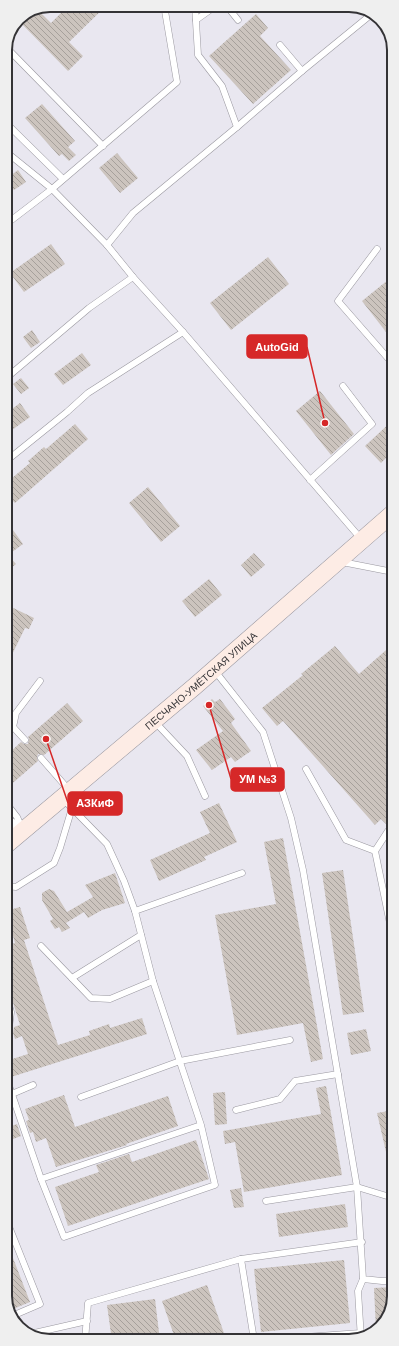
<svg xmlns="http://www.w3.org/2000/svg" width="399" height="1346" viewBox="0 0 399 1346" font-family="Arial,sans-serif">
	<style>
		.building { fill: url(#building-back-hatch) }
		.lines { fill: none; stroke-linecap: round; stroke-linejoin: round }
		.lane-casing { stroke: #9a98a0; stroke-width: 7 }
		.street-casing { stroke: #9a98a0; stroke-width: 13 }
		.secondary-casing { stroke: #9a98a0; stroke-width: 18 }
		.lane { stroke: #fff; stroke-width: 6 }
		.street { stroke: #fff; stroke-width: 12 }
		.secondary { stroke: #fdece5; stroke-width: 17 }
		.labels { text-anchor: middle; stroke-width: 4; stroke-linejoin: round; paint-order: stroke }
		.street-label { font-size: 10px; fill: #343336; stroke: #fff }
		.rim { fill: none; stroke: #343336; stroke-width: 2 }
		.leader { fill: none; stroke: #d62828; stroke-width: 1.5 }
		.callout-dot { fill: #d62828; stroke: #fff; stroke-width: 1.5 }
		.callout { fill: #d62828; stroke: #d62828; stroke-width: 1.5 }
		.callout-label { font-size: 11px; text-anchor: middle; font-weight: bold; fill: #fff }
	</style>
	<defs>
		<pattern id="building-back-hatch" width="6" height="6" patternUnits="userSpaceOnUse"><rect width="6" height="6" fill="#ccc4be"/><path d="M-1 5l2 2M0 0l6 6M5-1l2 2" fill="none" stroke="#a6a09b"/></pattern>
	</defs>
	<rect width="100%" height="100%" fill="#e9e7f0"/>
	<g class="building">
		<polygon points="69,5 107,5 69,42 83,56 68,71 18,20 23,16 38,10 51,23"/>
		<polygon points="256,14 268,28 260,36 291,70 253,104 209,56"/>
		<polygon points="42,104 75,141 68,147 76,155 69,161 62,154 59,156 25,118"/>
		<polygon points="117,153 138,178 120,193 99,168"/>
		<polygon points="18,170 26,182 14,190 6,179"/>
		<polygon points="51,244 65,264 24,292 10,273"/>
		<polygon points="268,257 289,284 231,330 210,303"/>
		<polygon points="393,276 393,341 362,301"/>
		<polygon points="32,330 40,342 31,348 23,337"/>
		<polygon points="82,353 91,365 63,385 54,374"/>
		<polygon points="21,378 29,388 21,394 13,384"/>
		<polygon points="320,391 354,434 331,455 296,411"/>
		<polygon points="20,403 30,417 5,435 5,414"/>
		<polygon points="393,420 393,451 381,463 365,446"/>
		<polygon points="75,424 88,439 15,503 5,493 5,484 30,463 28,461 44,447 46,449"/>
		<polygon points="148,487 180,526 161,542 129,503"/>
		<polygon points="13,530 23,544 8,555 16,564 5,573 5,536"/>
		<polygon points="254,553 265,565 251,577 241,565"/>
		<polygon points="209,579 222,595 195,617 182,601"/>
		<polygon points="5,604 34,618 29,629 25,628 5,669"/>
		<polygon points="394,643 394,819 387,825 381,819 375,825 283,721 277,726 262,708 303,675 301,674 335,646 359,674"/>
		<polygon points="212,699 215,702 220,699 235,719 231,723 251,751 235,762 231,757 212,770 196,750 223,731 203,706"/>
		<polygon points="67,703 83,721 44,755 38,754 37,757 38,761 6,789 6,756 21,742 24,744 28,744 29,739 28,737"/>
		<polygon points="219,803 237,842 204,857 206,860 159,881 150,860 210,833 200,812"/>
		<polygon points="283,838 323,1059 311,1062 303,1023 237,1035 215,915 276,904 264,842"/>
		<polygon points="343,870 364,1012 343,1015 322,873"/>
		<polygon points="115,873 125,903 102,910 88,918 84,912 66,923 70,928 62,932 59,927 55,929 50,921 53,919 42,900 42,893 49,889 54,891 67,912 93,897 85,885"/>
		<polygon points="20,907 30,938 24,940 58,1045 90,1035 89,1031 109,1024 110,1028 142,1018 147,1034 11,1077 6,1073 6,1061 28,1054 22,1036 15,1039 13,1033 14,1027 20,1025 6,980 6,946 15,943 6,911"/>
		<polygon points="366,1029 371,1051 351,1055 347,1033"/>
		<polygon points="326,1086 342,1175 244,1192 235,1142 225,1144 223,1131 321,1114 316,1088"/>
		<polygon points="225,1092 227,1124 215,1125 213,1093"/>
		<polygon points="64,1095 75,1127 168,1096 178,1126 126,1144 127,1145 56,1167 46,1138 36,1142 33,1132 30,1133 26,1121 29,1120 25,1109"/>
		<polygon points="394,1110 394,1169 390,1169 377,1113"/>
		<polygon points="17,1124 21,1136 13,1139 12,1136 6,1138 6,1128"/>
		<polygon points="196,1140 209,1179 68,1226 55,1187 99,1172 96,1165 129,1154 132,1162"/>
		<polygon points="241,1188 244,1207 234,1208 230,1190"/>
		<polygon points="345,1204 348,1227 279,1237 276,1214"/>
		<polygon points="6,1240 30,1302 13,1309 6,1289"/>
		<polygon points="344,1260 350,1323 261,1332 254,1269"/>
		<polygon points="207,1285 225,1336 212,1340 176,1341 162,1301"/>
		<polygon points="394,1287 394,1297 383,1326 376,1330 374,1288"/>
		<polygon points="155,1299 160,1341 112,1341 107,1305"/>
	</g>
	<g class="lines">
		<g class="lane-casing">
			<g id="lane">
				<polyline points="164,5 177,82 52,189 107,245 133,213 237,127 222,86 198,55 195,5"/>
				<polyline points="226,5 238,20"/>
				<polyline points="196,20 217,5"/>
				<polyline points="5,46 103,146"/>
				<polyline points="302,71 373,13"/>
				<polyline points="5,122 63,179"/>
				<polyline points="237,127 302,71 280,45"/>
				<polyline points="5,151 52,189 5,225"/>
				<polyline points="377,249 338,301 393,364"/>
				<polyline points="183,332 362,540"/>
				<polyline points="5,379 89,308 133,277 107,245"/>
				<polyline points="5,462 67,412 88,393 183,332 133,277"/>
				<polyline points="310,480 372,424 343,386"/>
				<polyline points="342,562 393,572"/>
				<polyline points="215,671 263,732 291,818 303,870 357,1187 363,1279 382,1281 394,1281"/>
				<polyline points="155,722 187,756 205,796"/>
				<polyline points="6,727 13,727 25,740"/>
				<polyline points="13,727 16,713 40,681"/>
				<polyline points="41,758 69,790"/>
				<polyline points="306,769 346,840 375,851"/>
				<polyline points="63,799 107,844 124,881 135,911 153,981 201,1125 215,1185 64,1237 41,1179 201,1125"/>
				<polyline points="6,803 17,817 22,828"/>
				<polyline points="394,827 388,831 375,851 394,943"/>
				<polyline points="6,886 16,887 54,863 60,848 72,808"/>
				<polyline points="135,911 242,873"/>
				<polyline points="41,946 91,998 110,999 153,981"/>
				<polyline points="72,978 141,935"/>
				<polyline points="6,995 11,1012 6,1052"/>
				<polyline points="6,1077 41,1179"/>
				<polyline points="12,1094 33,1085"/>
				<polyline points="81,1097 180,1061 290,1040"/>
				<polyline points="236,1110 280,1099 295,1081 338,1074"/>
				<polyline points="266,1201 357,1187 390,1197 394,1196"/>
				<polyline points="6,1219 40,1304 12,1316"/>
				<polyline points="241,1259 254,1340"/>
				<polyline points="30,1334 87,1321"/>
				<polyline points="361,1339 358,1291 363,1279"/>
				<polyline points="263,1340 361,1333"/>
				<polyline points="85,1341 88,1303 241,1259 362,1242"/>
			</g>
		</g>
		<g class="street-casing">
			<polyline id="street" points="6,821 22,831"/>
		</g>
		<g class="secondary-casing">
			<g id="secondary">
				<path id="s1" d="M6,845L194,687L393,513"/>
			</g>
		</g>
		<use href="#lane" class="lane"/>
		<use href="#street" class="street"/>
		<use href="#secondary" class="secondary"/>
	</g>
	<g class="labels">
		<g class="street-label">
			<text dy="4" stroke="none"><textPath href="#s1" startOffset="255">ПЕСЧАНО-УМЁТСКАЯ УЛИЦА</textPath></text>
		</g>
	</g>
	<path d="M0 0H399V1346H0ZM50 12H349A38 38 0 0 1 387 50V1296A38 38 0 0 1 349 1334H50A38 38 0 0 1 12 1296V50A38 38 0 0 1 50 12Z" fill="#efefef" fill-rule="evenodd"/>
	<path class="rim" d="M50 12H349A38 38 0 0 1 387 50V1296A38 38 0 0 1 349 1334H50A38 38 0 0 1 12 1296V50A38 38 0 0 1 50 12Z"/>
	<path class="leader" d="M325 423L307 347M209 705L231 779M46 739L68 803"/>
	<g class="callout-dot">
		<circle cx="325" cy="423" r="4"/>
		<circle cx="209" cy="705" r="4"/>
		<circle cx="46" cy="739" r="4"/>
	</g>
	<g class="callout">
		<rect x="247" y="335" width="60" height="23" rx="4"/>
		<rect x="231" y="768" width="53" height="23" rx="4"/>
		<rect x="68" y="792" width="54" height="23" rx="4"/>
	</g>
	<g class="callout-label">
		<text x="277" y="351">AutoGid</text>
		<text x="258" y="783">УМ №3</text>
		<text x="95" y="807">АЗКиФ</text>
	</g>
</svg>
